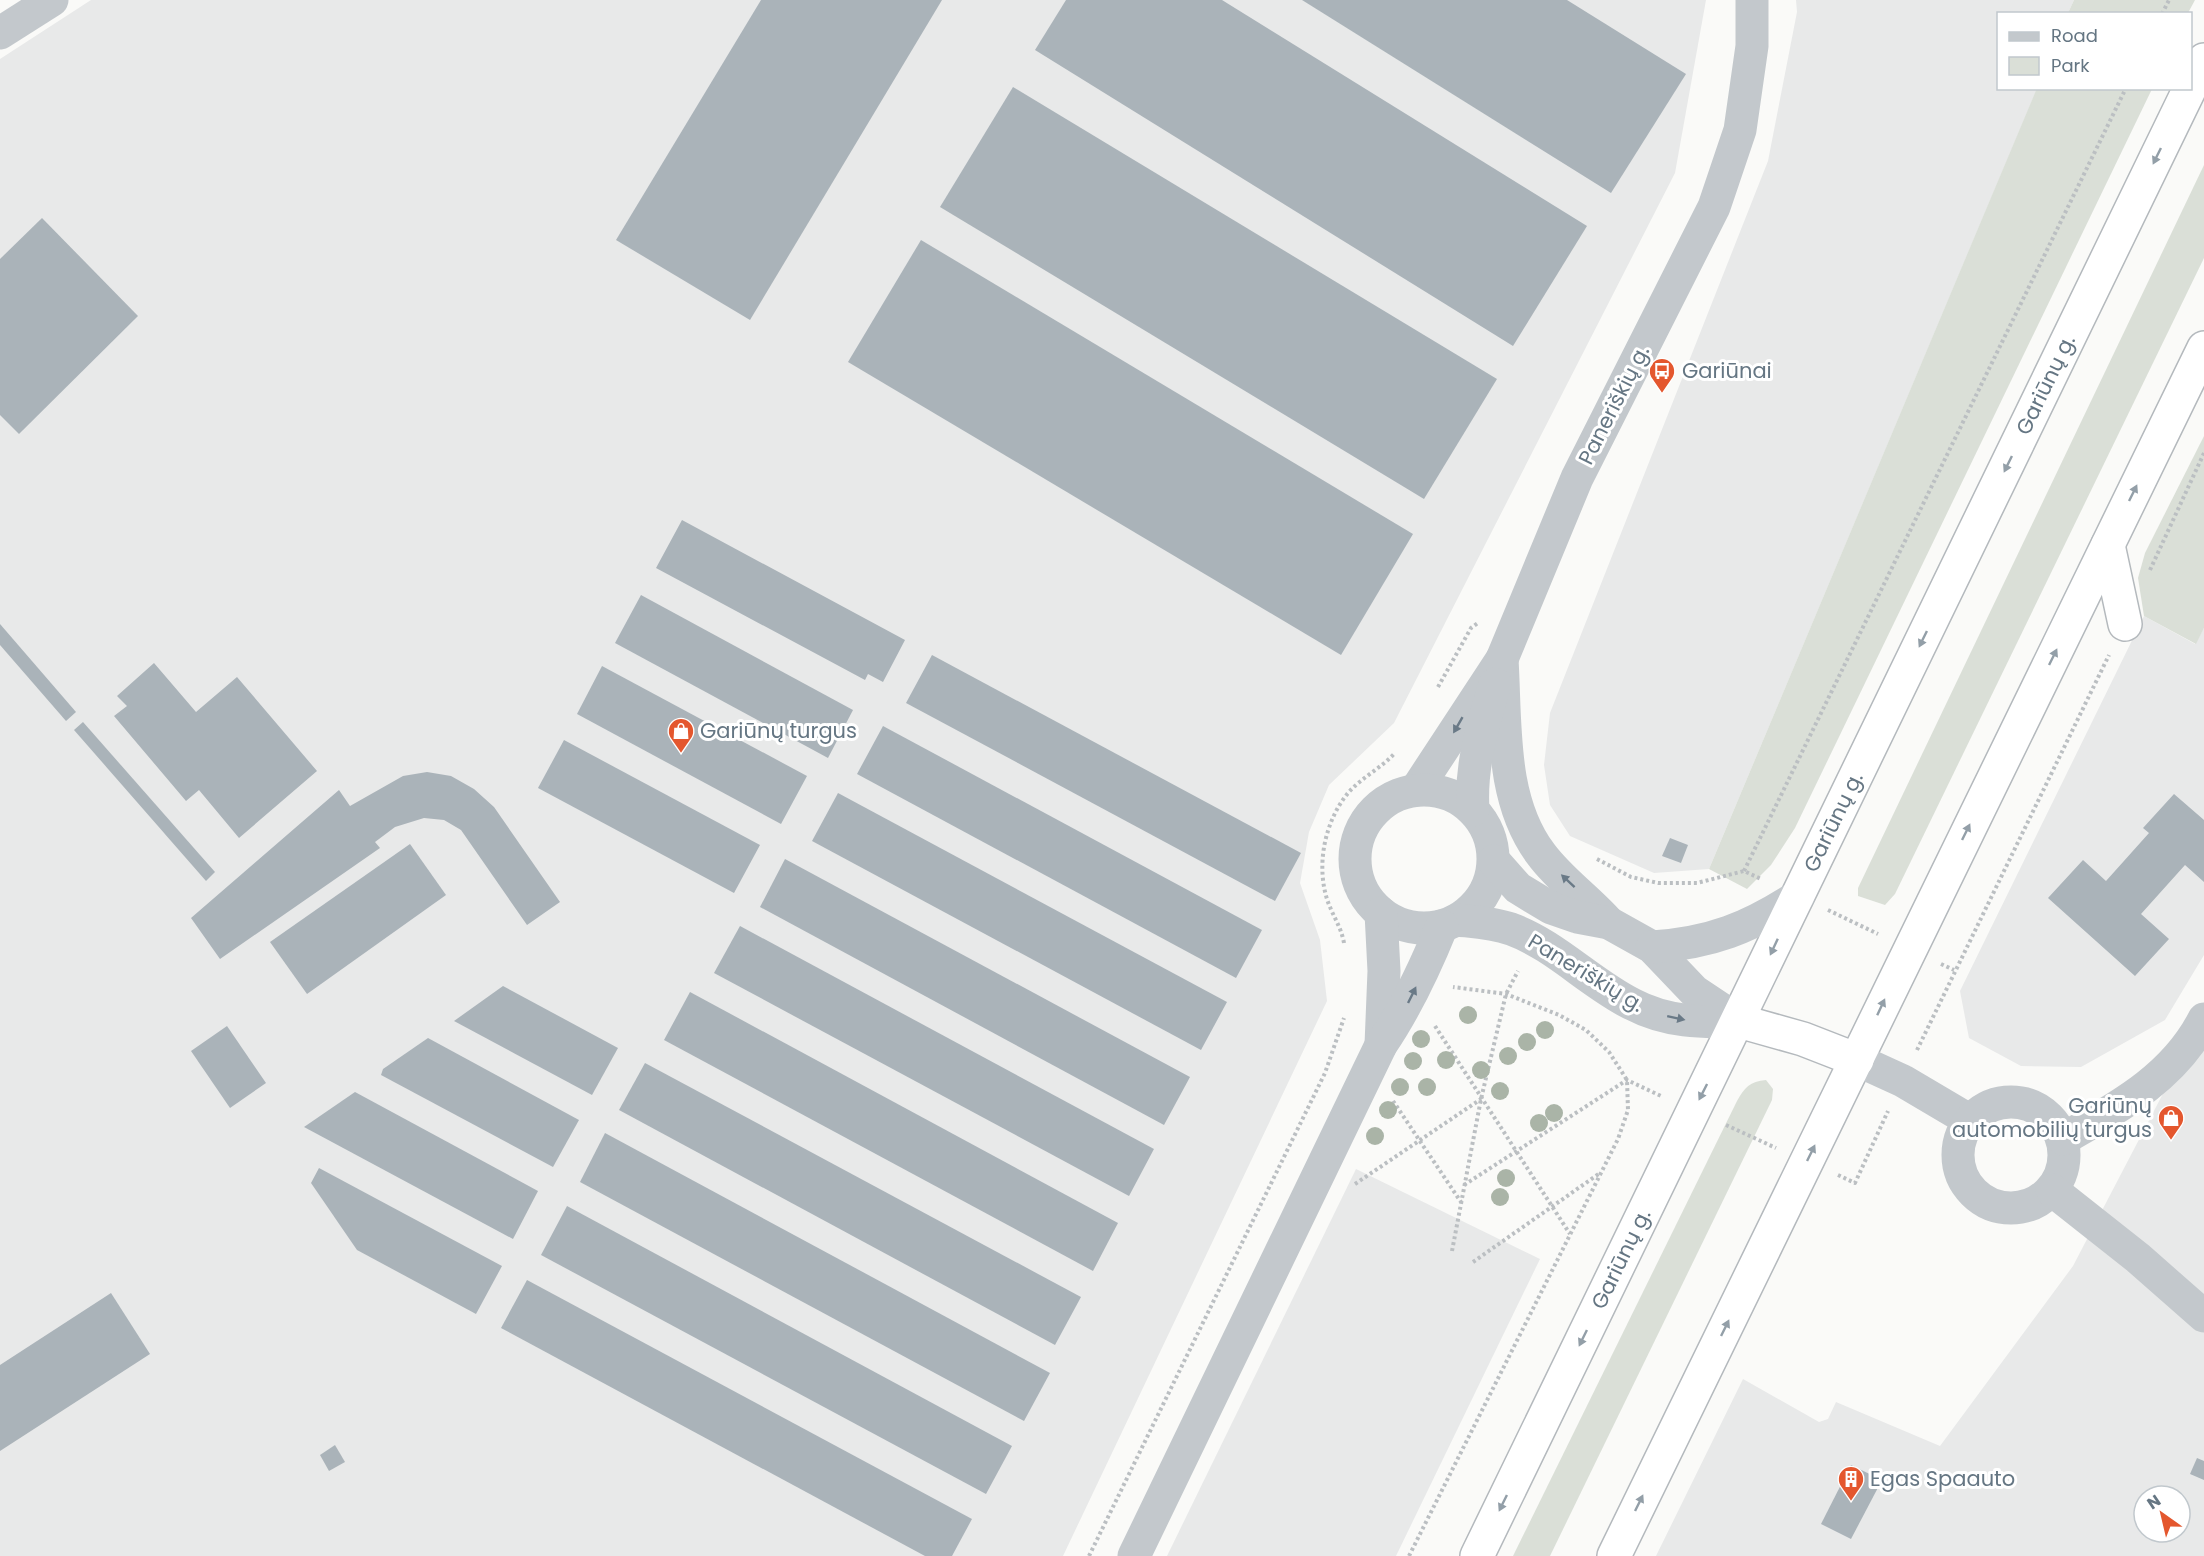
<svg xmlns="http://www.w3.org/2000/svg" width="2204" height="1556" viewBox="0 0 2204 1556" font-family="Poppins,sans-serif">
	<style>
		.built { fill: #e8e9e9; fill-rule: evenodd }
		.green { fill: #dadfd7 }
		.building { fill: #aab3b9 }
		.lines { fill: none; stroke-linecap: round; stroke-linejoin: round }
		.trunk-casing { stroke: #b4b9bd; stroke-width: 36 }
		.path { stroke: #bbbfc2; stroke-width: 4; stroke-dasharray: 3 3; stroke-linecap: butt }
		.minor { stroke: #c3c8cc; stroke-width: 33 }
		.trunk { stroke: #fff; stroke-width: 33 }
		.tree { fill: #aab4a7 }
		.oneway { fill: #939fa8 }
		.oneway2 { fill: #6a7a87 }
		.labels { text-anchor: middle; stroke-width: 6; stroke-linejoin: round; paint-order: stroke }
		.poi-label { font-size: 21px; fill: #657683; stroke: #fff; text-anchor: start }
		.street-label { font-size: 21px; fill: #657683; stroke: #fff }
	</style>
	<rect width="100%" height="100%" fill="#fafaf8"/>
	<g class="built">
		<polygon points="91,0 1706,0 1675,173 1394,723 1329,785 1309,832 1300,883 1320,940 1327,1001 1063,1556 0,1556 0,59"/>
		<polygon points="1796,0 2074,0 2068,13 1998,14 1998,88 2037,89 1709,869 1654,873 1570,836 1550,805 1544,765 1550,713 1768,161 1797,12"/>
		<polygon points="2144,616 2195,644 2204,628 2204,955 2165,1020 2081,1067 2021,1066 1969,1038 1960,991"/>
		<path d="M2204,1015V1556H1656L1743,1379L1819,1422L1828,1419L1836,1402L1940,1446L2073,1266ZM2144,1496H2180V1532H2144Z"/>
		<polygon points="1356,1169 1540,1259 1396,1556 1167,1556"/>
	</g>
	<g class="green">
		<polygon points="2074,0 2195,0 2188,13 2068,13"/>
		<polygon points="2037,88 2152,89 1795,828 1771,865 1747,889 1709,869"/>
		<polygon points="2204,165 2204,258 1895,894 1885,905 1858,896 1858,888"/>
		<polygon points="2204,436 2204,628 2196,644 2144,616 2138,578 2145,553"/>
		<path d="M1766,1080L1773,1089L1772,1100L1550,1556H1513L1737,1101C1744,1088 1750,1081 1766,1080Z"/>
	</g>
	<g class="building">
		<polygon points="761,0 942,0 750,320 616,240"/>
		<polygon points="1066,0 1222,0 1587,226 1513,346 1035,50"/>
		<polygon points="1302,0 1567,0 1686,74 1611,193"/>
		<polygon points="1013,87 1497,379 1424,499 940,207"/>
		<polygon points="42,218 138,316 19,434 0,415 0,259"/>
		<polygon points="921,240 1413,534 1341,655 848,362"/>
		<polygon points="682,520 905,640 883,682 868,674 865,680 656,568"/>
		<polygon points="641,595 853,710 828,758 615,643"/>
		<polygon points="0,624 76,712 66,721 0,645"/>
		<polygon points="932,655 1301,853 1275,901 906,703"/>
		<polygon points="154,663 196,712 237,677 317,771 239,838 199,790 186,801 114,716 127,706 117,696"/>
		<polygon points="602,666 807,776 781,824 577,714"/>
		<polygon points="83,722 215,872 206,881 74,730"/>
		<polygon points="883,726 1262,930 1236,978 857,774"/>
		<polygon points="564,740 760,845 734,893 538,788"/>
		<polygon points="427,772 451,776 474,789 494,807 560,902 527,925 461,830 444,820 424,818 395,827 375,842 380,848 220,959 191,918 339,790 350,806 403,776"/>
		<polygon points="838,793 1227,1002 1201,1050 812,841"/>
		<polygon points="2174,794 2204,820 2204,882 2185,865 2141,914 2169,939 2135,976 2048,898 2083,860 2106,881 2149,833 2143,828"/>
		<polygon points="1670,838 1688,845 1681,863 1662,856"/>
		<polygon points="410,844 446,895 307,994 270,942"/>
		<polygon points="785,859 1190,1077 1164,1125 760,907"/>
		<polygon points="740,926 1154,1149 1129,1196 714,973"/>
		<polygon points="503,986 618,1048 592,1095 454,1021"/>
		<polygon points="690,992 1118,1223 1093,1271 664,1040"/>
		<polygon points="227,1026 266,1083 230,1108 191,1051"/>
		<polygon points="428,1038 579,1120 553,1167 381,1075 383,1069"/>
		<polygon points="645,1063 1081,1297 1055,1345 619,1110"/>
		<polygon points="355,1092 538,1191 513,1239 304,1127"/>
		<polygon points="605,1133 1050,1373 1024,1421 580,1182"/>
		<polygon points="319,1168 502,1266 476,1314 357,1250 311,1183"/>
		<polygon points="567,1206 1012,1446 986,1494 541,1255"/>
		<polygon points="527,1280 972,1519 952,1556 925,1556 501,1328"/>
		<polygon points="111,1293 150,1354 0,1451 0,1365"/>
		<polygon points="335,1445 345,1462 329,1471 320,1455"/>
		<polygon points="2197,1458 2204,1461 2204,1480 2190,1474"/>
		<polygon points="1851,1465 1882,1480 1851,1539 1821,1524"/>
	</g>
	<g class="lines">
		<g class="trunk-casing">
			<g id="trunk">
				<polyline points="2190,87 2204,60"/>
				<polyline points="2108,545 2125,624"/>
				<polyline points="1739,1021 1803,1039 1857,1060"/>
				<path id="s1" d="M1477,1556L2190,88"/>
				<polyline points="1614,1556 2204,348"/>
			</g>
		</g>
		<g class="path">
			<polyline points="2162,14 2169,0"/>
			<polyline points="2150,570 2204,453"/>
			<polyline points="1438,687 1471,628 1478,623"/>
			<polyline points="1597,859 1631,877 1658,883 1697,883 1744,871 1761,879"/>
			<polyline points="1744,871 2126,88"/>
			<polyline points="1828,910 1878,934"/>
			<path d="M1344,943C1341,926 1332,915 1327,899C1316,864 1325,821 1348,793C1361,778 1381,768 1394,754"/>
			<polyline points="1941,964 1954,970"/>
			<polyline points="1435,1026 1570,1234"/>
			<polyline points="1917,1050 2109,655"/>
			<polyline points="1393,1101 1461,1202"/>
			<polyline points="1726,1125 1776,1148"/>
			<polyline points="1838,1175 1855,1183 1888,1111"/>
			<polyline points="1355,1184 1481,1099"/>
			<polyline points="1464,1185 1627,1080 1661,1096"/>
			<polyline points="1452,1251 1481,1099 1506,994 1518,971"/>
			<polyline points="1473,1262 1600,1173"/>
			<polyline points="1089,1556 1325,1073 1344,1018"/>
			<polyline points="1409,1556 1618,1139 1628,1110 1627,1080 1609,1052 1586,1030 1559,1015 1506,994 1453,987"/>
		</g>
		<g class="minor">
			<polyline points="0,33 52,0"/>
			<path d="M1502,659C1506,724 1500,800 1541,854C1560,880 1588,899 1609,923"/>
			<polyline points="1416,790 1502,659 1577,478 1714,207 1740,130 1752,46 1752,0"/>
			<circle cx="1424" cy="859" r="69"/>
			<path d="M1473,810C1470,765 1483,726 1495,684"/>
			<polyline points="1494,861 1518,888 1551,908 1577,917 1609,923 1652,947 1694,991 1739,1021"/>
			<path d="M1457,920C1475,922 1493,923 1511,929C1555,945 1590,983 1632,1004C1666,1022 1702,1023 1739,1021"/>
			<path d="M1652,947C1711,943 1749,928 1798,896"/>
			<polyline points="1381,1045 1384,971 1381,913"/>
			<polyline points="1857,1060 1903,1081 1969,1120"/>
			<circle cx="2011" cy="1155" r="53"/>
			<path d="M2063,1139C2117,1108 2174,1078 2204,1019"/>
			<polyline points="2052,1190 2138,1258 2204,1316"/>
			<path d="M1134,1556L1381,1045C1407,1007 1425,968 1442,926"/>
		</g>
		<use href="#trunk" class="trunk"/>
	</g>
	<g class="tree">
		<circle cx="1468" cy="1015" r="9"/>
		<circle cx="1545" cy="1030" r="9"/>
		<circle cx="1421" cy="1039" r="9"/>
		<circle cx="1527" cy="1042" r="9"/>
		<circle cx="1508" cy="1056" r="9"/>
		<circle cx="1446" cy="1060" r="9"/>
		<circle cx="1413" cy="1061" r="9"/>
		<circle cx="1481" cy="1070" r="9"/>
		<circle cx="1400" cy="1087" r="9"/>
		<circle cx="1427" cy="1087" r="9"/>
		<circle cx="1500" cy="1091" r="9"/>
		<circle cx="1388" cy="1110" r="9"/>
		<circle cx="1554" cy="1113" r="9"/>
		<circle cx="1539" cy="1123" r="9"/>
		<circle cx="1375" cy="1136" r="9"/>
		<circle cx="1506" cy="1178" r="9"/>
		<circle cx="1500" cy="1197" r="9"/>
	</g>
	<defs><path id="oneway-solid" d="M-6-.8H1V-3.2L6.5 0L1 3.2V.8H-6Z" transform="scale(1.5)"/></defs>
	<g class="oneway">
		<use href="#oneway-solid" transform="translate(2157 156) rotate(116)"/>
		<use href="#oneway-solid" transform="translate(2008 464) rotate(116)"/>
		<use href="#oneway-solid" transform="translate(2133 493) rotate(-64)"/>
		<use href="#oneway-solid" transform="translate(1923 639) rotate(116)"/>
		<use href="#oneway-solid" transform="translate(2053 657) rotate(-64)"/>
		<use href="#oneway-solid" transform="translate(1966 832) rotate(-64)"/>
		<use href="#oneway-solid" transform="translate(1774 947) rotate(115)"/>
		<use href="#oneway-solid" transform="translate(1881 1007) rotate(-65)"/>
		<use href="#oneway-solid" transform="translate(1703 1092) rotate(117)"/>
		<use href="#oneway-solid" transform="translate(1811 1153) rotate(-64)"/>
		<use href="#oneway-solid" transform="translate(1725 1328) rotate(-64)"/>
		<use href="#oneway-solid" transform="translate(1583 1338) rotate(116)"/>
		<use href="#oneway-solid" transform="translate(1503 1503) rotate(116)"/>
		<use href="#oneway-solid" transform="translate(1639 1503) rotate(-64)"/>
	</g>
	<g class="oneway2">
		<use href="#oneway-solid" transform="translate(1458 725) rotate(120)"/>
		<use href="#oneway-solid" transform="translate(1568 881) rotate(-137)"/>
		<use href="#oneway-solid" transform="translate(1412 995) rotate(-64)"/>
		<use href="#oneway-solid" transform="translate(1676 1018) rotate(12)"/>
	</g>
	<defs>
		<g id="bus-pin" transform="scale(1.35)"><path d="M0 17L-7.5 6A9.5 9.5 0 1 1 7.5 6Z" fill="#e4572e" stroke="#fff"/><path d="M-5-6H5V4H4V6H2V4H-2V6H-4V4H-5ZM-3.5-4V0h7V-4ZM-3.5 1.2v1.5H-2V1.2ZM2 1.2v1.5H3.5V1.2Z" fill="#fff"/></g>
		<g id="shop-pin" transform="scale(1.35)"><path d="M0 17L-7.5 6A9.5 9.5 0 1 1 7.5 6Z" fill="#e4572e" stroke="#fff"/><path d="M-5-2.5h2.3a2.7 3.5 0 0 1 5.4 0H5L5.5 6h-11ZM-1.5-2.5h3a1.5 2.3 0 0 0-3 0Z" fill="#fff"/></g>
		<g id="building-pin" transform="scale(1.35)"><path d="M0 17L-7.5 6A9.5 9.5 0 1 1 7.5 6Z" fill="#e4572e" stroke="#fff"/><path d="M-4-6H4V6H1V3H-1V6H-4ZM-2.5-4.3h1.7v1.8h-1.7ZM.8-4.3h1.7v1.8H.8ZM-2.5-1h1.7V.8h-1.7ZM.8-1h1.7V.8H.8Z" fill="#fff"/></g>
	</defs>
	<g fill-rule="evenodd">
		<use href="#bus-pin" x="1662" y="371"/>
		<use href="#shop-pin" x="681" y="731"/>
		<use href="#shop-pin" x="2171" y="1118"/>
		<use href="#building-pin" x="1851" y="1479"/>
	</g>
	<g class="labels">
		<g class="poi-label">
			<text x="1682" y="378">Gariūnai</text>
			<text x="700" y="738">Gariūnų turgus</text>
			<text x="2152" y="1113" text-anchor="end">Gariūnų<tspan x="2152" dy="24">automobilių turgus</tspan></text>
			<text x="1870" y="1486">Egas Spaauto</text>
		</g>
		<g class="street-label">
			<text dy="7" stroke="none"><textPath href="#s1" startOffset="1302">Gariūnų g.</textPath></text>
			<text transform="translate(1614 405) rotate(-63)" y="7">Paneriškių g.</text>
			<text dy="7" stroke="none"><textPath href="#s1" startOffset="816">Gariūnų g.</textPath></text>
			<text transform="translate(1586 973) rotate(31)" y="7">Paneriškių g.</text>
			<text dy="7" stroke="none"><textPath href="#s1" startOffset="330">Gariūnų g.</textPath></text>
		</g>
	</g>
	<rect x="1997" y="12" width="195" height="78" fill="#ffffff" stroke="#c1c8cd" stroke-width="1.5"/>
	<rect x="2009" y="32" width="30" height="9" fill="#c3c8cc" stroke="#c1c8cd" stroke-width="1.5"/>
	<text x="2051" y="42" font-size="18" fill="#657683">Road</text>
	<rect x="2009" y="57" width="30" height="18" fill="#dadfd7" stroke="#c1c8cd" stroke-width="1.5"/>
	<text x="2051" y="72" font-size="18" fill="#657683">Park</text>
	<g transform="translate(2162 1514) rotate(326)"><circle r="28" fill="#ffffff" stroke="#c1c8cd" stroke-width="1.5"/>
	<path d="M0-4.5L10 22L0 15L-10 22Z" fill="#e4572e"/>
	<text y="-9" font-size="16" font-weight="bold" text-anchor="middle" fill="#657683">N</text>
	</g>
</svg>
